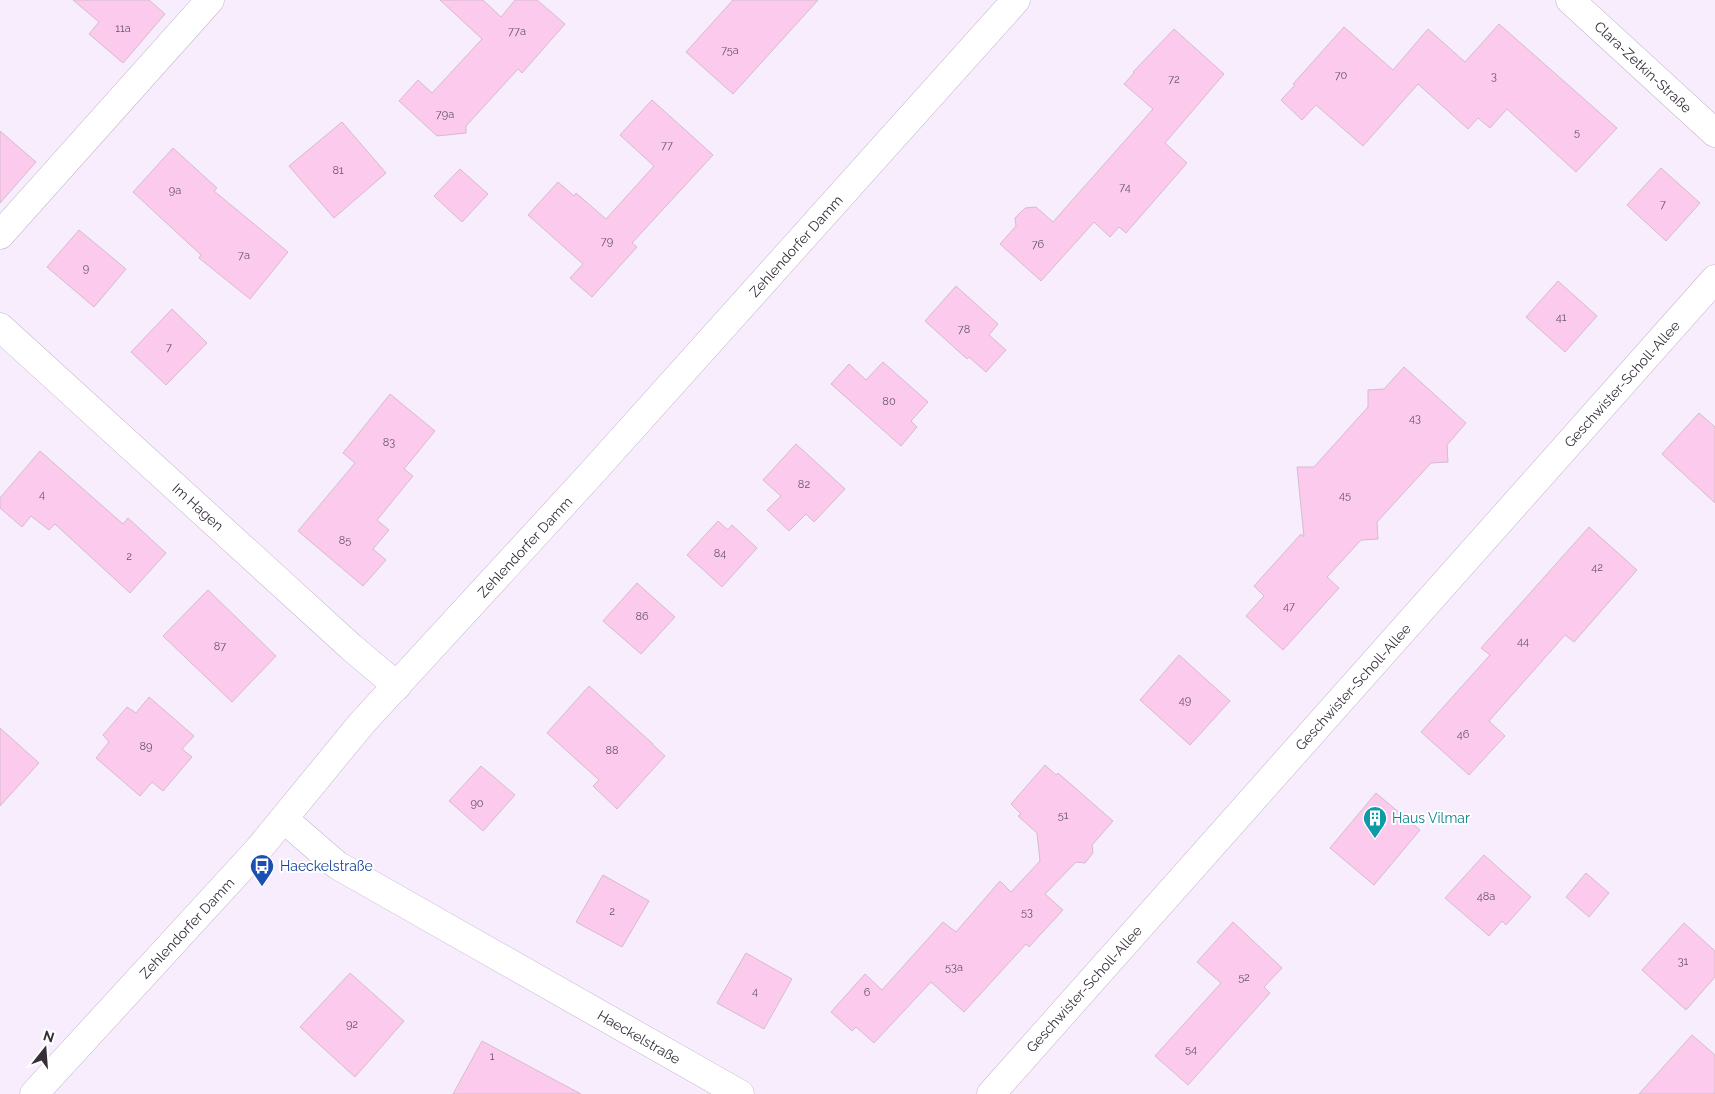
<svg xmlns="http://www.w3.org/2000/svg" width="1715" height="1094" viewBox="0 0 1715 1094" font-family="Raleway,sans-serif">
	<style>
		.building { fill: #fccaed; stroke: #d6bbcd }
		.lines { fill: none; stroke-linecap: round; stroke-linejoin: round }
		.minor-casing { stroke: #c5b4cd; stroke-width: 29 }
		.major-casing { stroke: #c5b4cd; stroke-width: 29 }
		.minor { stroke: #fff; stroke-width: 28 }
		.major { stroke: #fff; stroke-width: 28 }
		.labels { text-anchor: middle; stroke-width: 4; stroke-linejoin: round; paint-order: stroke }
		.number-label { font-size: 11px; fill: #675666 }
		.street-label { font-size: 14px; fill: #352f39; stroke: #fff }
		.culture-label { font-size: 14px; fill: #0d838f; stroke: #fff; text-anchor: start }
		.transit-label { font-size: 14px; fill: #164399; stroke: #fff; text-anchor: start }
	</style>
	<rect width="100%" height="100%" fill="#f8edfd"/>
	<g class="building">
		<polygon points="73,0 149,0 165,14 123,63 89,34 99,22"/>
		<polygon points="440,0 483,0 501,17 515,0 537,0 565,24 522,73 518,69 466,126 466,133 437,136 399,101 418,80 432,93 482,39"/>
		<polygon points="733,0 818,0 733,94 686,52"/>
		<polygon points="1499,24 1617,128 1576,172 1507,109 1490,128 1478,118 1468,129 1418,84 1363,146 1316,105 1302,120 1281,100 1295,85 1293,84 1344,27 1393,70 1428,29 1465,62"/>
		<polygon points="1174,29 1224,74 1165,143 1187,163 1126,233 1119,227 1110,237 1094,222 1041,281 1000,244 1016,226 1015,218 1025,208 1036,207 1053,222 1153,109 1124,84 1134,73 1133,72"/>
		<polygon points="652,100 713,155 632,243 637,247 592,297 570,278 583,264 528,215 558,182 574,196 576,193 606,219 654,166 620,135"/>
		<polygon points="342,122 386,173 334,218 289,166"/>
		<polygon points="0,131 36,162 0,203"/>
		<polygon points="173,148 217,188 214,191 288,252 250,299 199,258 201,255 133,192"/>
		<polygon points="1661,168 1700,203 1666,241 1627,205"/>
		<polygon points="460,169 488,194 462,222 434,196"/>
		<polygon points="79,230 126,269 94,307 47,267"/>
		<polygon points="1558,281 1597,316 1565,352 1526,317"/>
		<polygon points="956,286 998,324 989,335 1006,350 986,372 969,357 967,359 925,321"/>
		<polygon points="172,309 207,343 166,385 131,352"/>
		<polygon points="883,362 928,402 911,421 917,427 901,446 831,384 849,364 866,380"/>
		<polygon points="1404,367 1466,423 1447,445 1448,462 1431,463 1377,522 1378,539 1361,540 1327,577 1339,588 1283,650 1246,616 1264,596 1254,586 1301,534 1304,537 1297,467 1314,467 1368,407 1368,390 1384,389"/>
		<polygon points="390,394 435,431 404,469 413,476 377,520 389,530 373,549 386,560 363,586 298,531 355,463 343,453"/>
		<polygon points="1699,413 1715,427 1715,503 1662,454"/>
		<polygon points="796,444 845,489 814,522 806,514 789,531 767,510 781,496 763,480"/>
		<polygon points="40,451 123,524 128,518 166,553 130,593 55,524 49,530 31,516 22,527 0,508 0,498"/>
		<polygon points="718,521 728,530 732,525 757,548 722,587 687,555"/>
		<polygon points="1589,527 1637,570 1574,642 1565,635 1489,721 1505,736 1469,775 1421,732 1490,655 1481,648"/>
		<polygon points="637,583 675,617 641,654 603,621"/>
		<polygon points="208,590 276,656 232,702 163,636"/>
		<polygon points="1179,655 1230,701 1190,745 1140,700"/>
		<polygon points="589,686 653,744 652,744 665,756 617,809 593,786 599,780 547,733"/>
		<polygon points="149,697 194,736 182,749 192,757 163,791 152,782 140,796 96,758 109,742 103,735 127,707 136,713"/>
		<polygon points="0,728 39,763 0,806"/>
		<polygon points="1045,765 1056,775 1058,773 1113,821 1092,845 1093,853 1085,863 1076,862 1045,894 1063,910 1029,947 1026,944 964,1012 931,982 874,1043 856,1027 852,1031 831,1012 865,974 882,990 943,922 956,932 1000,881 1011,892 1040,861 1037,833 1018,816 1021,814 1011,804"/>
		<polygon points="481,766 515,795 483,831 449,801"/>
		<polygon points="1376,793 1420,830 1374,885 1330,848"/>
		<polygon points="1484,855 1531,897 1506,925 1502,921 1489,936 1445,898"/>
		<polygon points="1586,873 1609,893 1589,917 1566,897"/>
		<polygon points="603,875 649,901 622,947 576,922"/>
		<polygon points="1233,922 1282,968 1264,987 1270,993 1188,1085 1155,1056 1221,983 1197,962"/>
		<polygon points="1684,923 1715,951 1715,977 1686,1010 1642,970"/>
		<polygon points="746,953 792,979 764,1029 717,1003"/>
		<polygon points="350,973 404,1021 355,1077 300,1027"/>
		<polygon points="1692,1035 1715,1055 1715,1094 1639,1094"/>
		<polygon points="482,1041 581,1094 453,1094"/>
	</g>
	<g class="lines">
		<g class="minor-casing">
			<g id="minor">
				<polyline points="1570,0 1715,133"/>
				<polyline points="0,235 210,0"/>
				<polyline points="0,327 351,647 397,686"/>
				<polyline points="285,820 337,865 740,1094"/>
				<polyline points="991,1094 1715,279"/>
			</g>
		</g>
		<g class="major-casing">
			<polyline id="major" points="34,1094 257,851 362,723 590,475 1016,0"/>
		</g>
		<use href="#minor" class="minor"/>
		<use href="#major" class="major"/>
	</g>
	<defs>
		<g id="building-pin" transform="scale(1.25)"><path d="M0 17L-7.5 6A9.5 9.5 0 1 1 7.5 6Z" fill="#0f9aa8" stroke="#fff"/><path d="M-4-6H4V6H1V3H-1V6H-4ZM-2.5-4.3h1.7v1.8h-1.7ZM.8-4.3h1.7v1.8H.8ZM-2.5-1h1.7V.8h-1.7ZM.8-1h1.7V.8H.8Z" fill="#fff"/></g>
		<g id="bus-pin" transform="scale(1.25)"><path d="M0 17L-7.5 6A9.5 9.5 0 1 1 7.5 6Z" fill="#1a4fb4" stroke="#fff"/><path d="M-5-6H5V4H4V6H2V4H-2V6H-4V4H-5ZM-3.5-4V0h7V-4ZM-3.5 1.2v1.5H-2V1.2ZM2 1.2v1.5H3.5V1.2Z" fill="#fff"/></g>
	</defs>
	<g fill-rule="evenodd">
		<use href="#building-pin" x="1375" y="818"/>
		<use href="#bus-pin" x="262" y="866"/>
	</g>
	<g class="labels">
		<g class="number-label">
			<text x="123" y="32">11a</text>
			<text x="517" y="35">77a</text>
			<text x="730" y="54">75a</text>
			<text x="1341" y="79">70</text>
			<text x="1494" y="80">3</text>
			<text x="1174" y="83">72</text>
			<text x="445" y="118">79a</text>
			<text x="1577" y="136">5</text>
			<text x="667" y="149">77</text>
			<text x="338" y="174">81</text>
			<text x="1125" y="191">74</text>
			<text x="175" y="194">9a</text>
			<text x="1663" y="208">7</text>
			<text x="607" y="245">79</text>
			<text x="1038" y="248">76</text>
			<text x="244" y="259">7a</text>
			<text x="86" y="272">9</text>
			<text x="1561" y="321">41</text>
			<text x="964" y="333">78</text>
			<text x="169" y="351">7</text>
			<text x="889" y="405">80</text>
			<text x="1415" y="422">43</text>
			<text x="389" y="446">83</text>
			<text x="804" y="488">82</text>
			<text x="42" y="498">4</text>
			<text x="1345" y="499">45</text>
			<text x="345" y="544">85</text>
			<text x="720" y="557">84</text>
			<text x="129" y="560">2</text>
			<text x="1597" y="571">42</text>
			<text x="1289" y="610">47</text>
			<text x="642" y="620">86</text>
			<text x="1523" y="645">44</text>
			<text x="220" y="650">87</text>
			<text x="1185" y="704">49</text>
			<text x="1463" y="738">46</text>
			<text x="146" y="750">89</text>
			<text x="612" y="754">88</text>
			<text x="477" y="807">90</text>
			<text x="1063" y="819">51</text>
			<text x="1486" y="900">48a</text>
			<text x="612" y="915">2</text>
			<text x="1027" y="916">53</text>
			<text x="1683" y="965">31</text>
			<text x="954" y="971">53a</text>
			<text x="1244" y="981">52</text>
			<text x="755" y="995">4</text>
			<text x="867" y="996">6</text>
			<text x="352" y="1028">92</text>
			<text x="1191" y="1053">54</text>
			<text x="492" y="1060">1</text>
		</g>
		<g class="street-label">
			<text transform="translate(1643 67) rotate(43)" y="5">Clara-Zetkin-Straße</text>
			<text transform="translate(796 246) rotate(-48)" y="5">Zehlendorfer Damm</text>
			<text transform="translate(1622 384) rotate(-48)" y="5">Geschwister-Scholl-Allee</text>
			<text transform="translate(198 507) rotate(42)" y="5">Im Hagen</text>
			<text transform="translate(525 547) rotate(-47)" y="5">Zehlendorfer Damm</text>
			<text transform="translate(1353 687) rotate(-48)" y="5">Geschwister-Scholl-Allee</text>
			<text transform="translate(187 928) rotate(-47)" y="5">Zehlendorfer Damm</text>
			<text transform="translate(1084 989) rotate(-48)" y="5">Geschwister-Scholl-Allee</text>
			<text transform="translate(639 1037) rotate(30)" y="5">Haeckelstraße</text>
		</g>
		<g class="culture-label">
			<text x="1392" y="823">Haus Vilmar</text>
		</g>
		<g class="transit-label">
			<text x="280" y="871">Haeckelstraße</text>
		</g>
	</g>
	<g transform="translate(45 1049) rotate(17)" stroke="#ffffff" stroke-width="4" paint-order="stroke">
	<path d="M0-4L9 19L0 12L-9 19Z" fill="#352f39"/>
	<text y="-8" font-size="14" font-weight="bold" text-anchor="middle" fill="#352f39">N</text>
	</g>
</svg>
